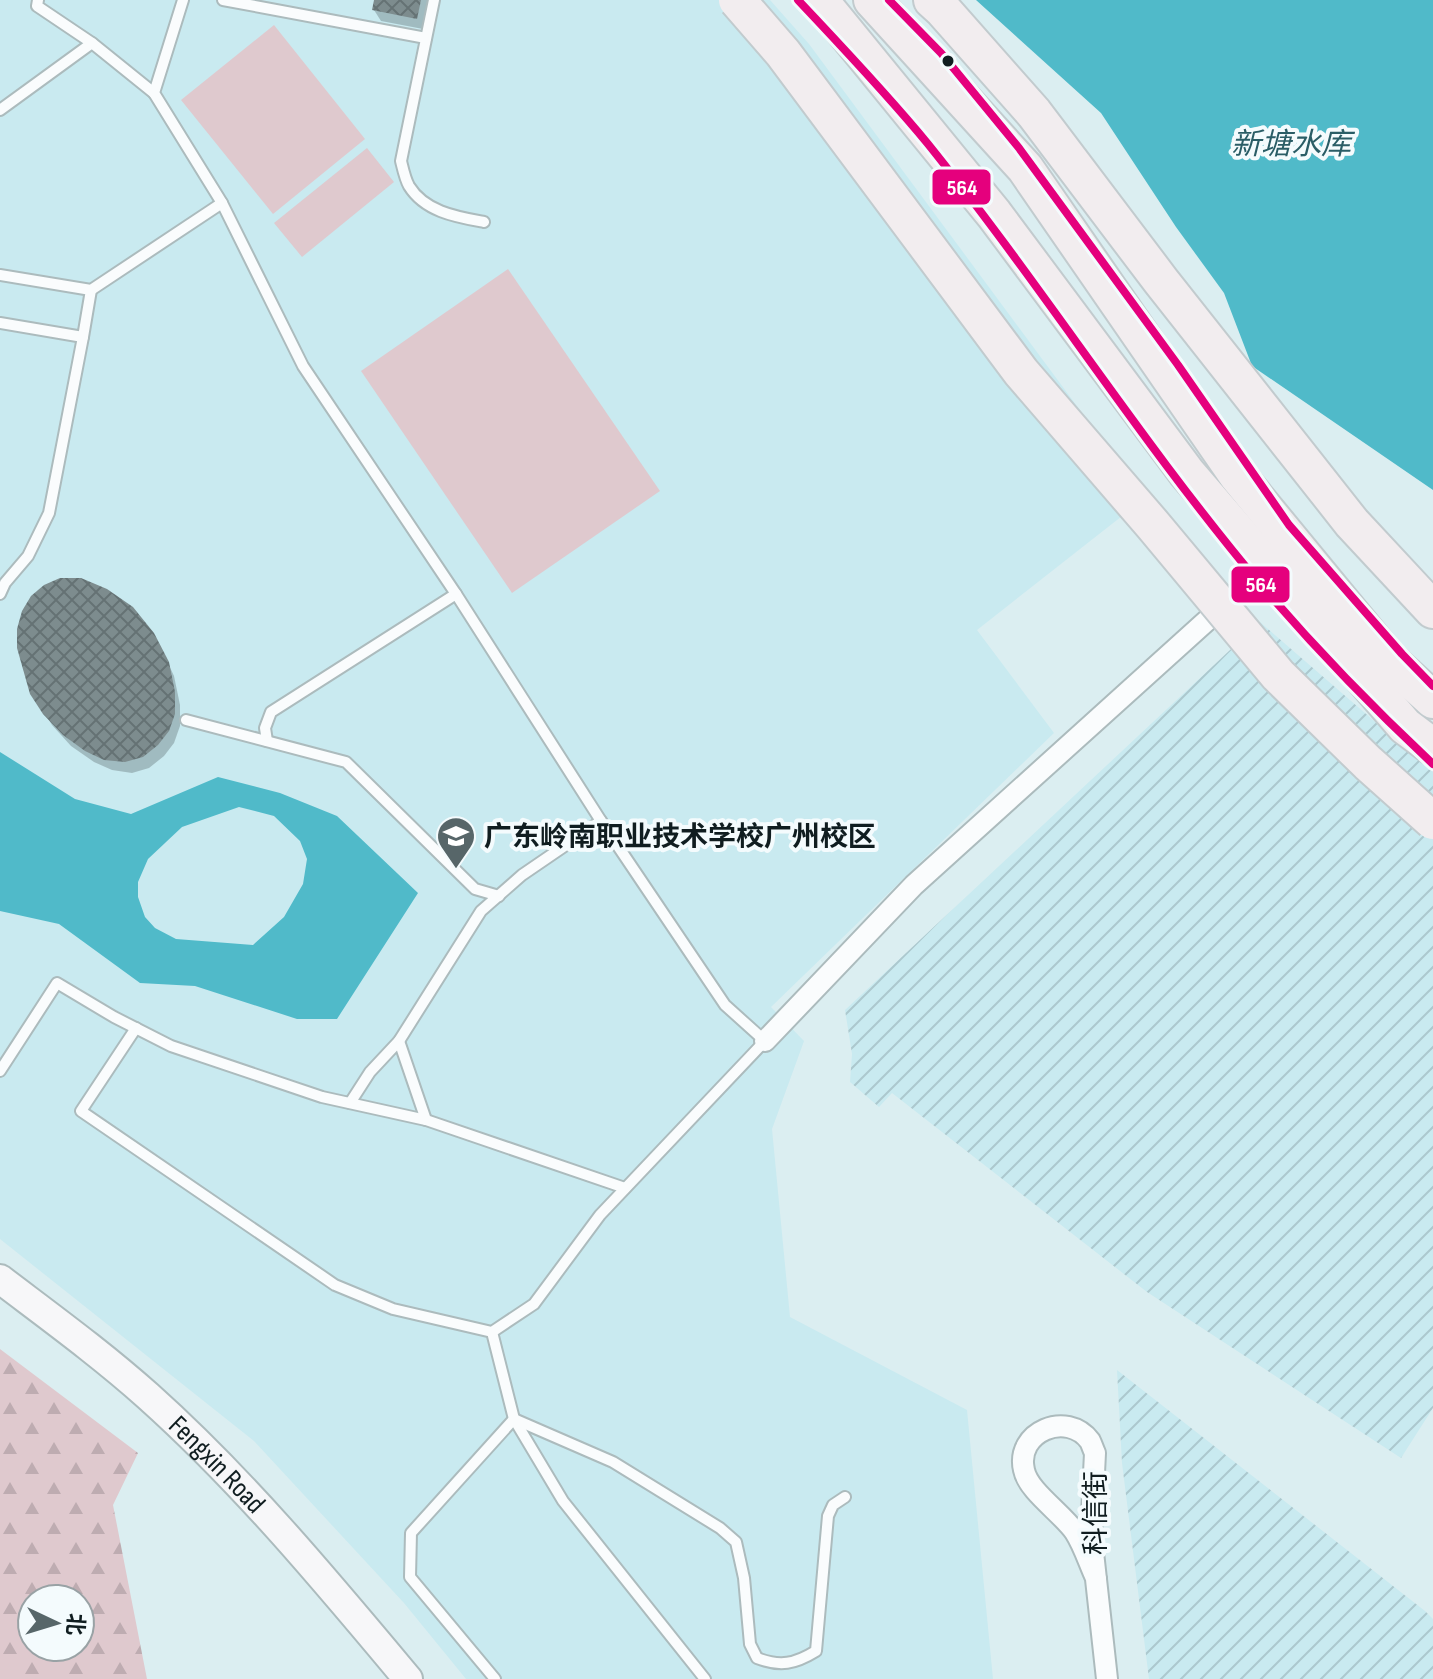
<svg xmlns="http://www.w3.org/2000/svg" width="1433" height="1679" viewBox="0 0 1433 1679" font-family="'Sofia Sans Condensed','Noto Sans SC',sans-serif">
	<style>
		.built { fill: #c9eaf0 }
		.industrial { fill: url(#industrial-furrows) }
		.forest { fill: url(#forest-firs); fill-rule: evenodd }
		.park { fill: #dfc9ce }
		.water { fill: #50bac9; fill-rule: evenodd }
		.shadow { fill: #0003 }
		.building { fill: url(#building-cross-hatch) }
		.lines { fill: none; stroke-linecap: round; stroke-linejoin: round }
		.lane-casing { stroke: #acbbbd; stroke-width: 14 }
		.street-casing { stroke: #acbbbd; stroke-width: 24 }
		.secondary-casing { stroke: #acbbbd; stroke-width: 32 }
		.highway-casing { stroke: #c2cbce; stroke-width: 40 }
		.lane { stroke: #fafcfd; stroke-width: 10 }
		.street { stroke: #fafcfd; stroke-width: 20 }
		.secondary { stroke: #f7f7f9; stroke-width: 28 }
		.highway { stroke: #f2edef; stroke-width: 36 }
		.highway-bridge-casing { stroke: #c2cbce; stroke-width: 40; stroke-linecap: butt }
		.highway-bridge { stroke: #f2edef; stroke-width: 36 }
		.bus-1-casing { stroke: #f4fbfd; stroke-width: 14 }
		.bus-1 { stroke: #e5007d; stroke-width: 8 }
		.bus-dot { fill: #101d20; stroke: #f4fbfd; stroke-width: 3 }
		.labels { text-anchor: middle; stroke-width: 8; stroke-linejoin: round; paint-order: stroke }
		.poi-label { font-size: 28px; font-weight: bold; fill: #101d20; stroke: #f4fbfd; text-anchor: start }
		.street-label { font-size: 28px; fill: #101d20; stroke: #f4fbfd }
		.water-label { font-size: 30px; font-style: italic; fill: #2a5d66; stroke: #f4fbfd }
		.line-badge { stroke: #f4fbfd; stroke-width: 3 }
		.badge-label { font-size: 22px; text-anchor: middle; font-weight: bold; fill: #fff }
	</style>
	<defs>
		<pattern id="industrial-furrows" width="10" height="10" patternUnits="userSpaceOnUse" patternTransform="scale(2)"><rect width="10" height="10" fill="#c9eaf0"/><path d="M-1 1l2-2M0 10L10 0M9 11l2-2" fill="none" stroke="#acc8ce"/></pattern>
		<pattern id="forest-firs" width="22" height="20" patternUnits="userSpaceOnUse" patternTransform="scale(2)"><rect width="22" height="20" fill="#dfc9ce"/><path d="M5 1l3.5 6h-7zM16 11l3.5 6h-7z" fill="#beacb1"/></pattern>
		<pattern id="building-cross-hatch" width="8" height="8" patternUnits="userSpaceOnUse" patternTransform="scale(2)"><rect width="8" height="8" fill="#7d8c8e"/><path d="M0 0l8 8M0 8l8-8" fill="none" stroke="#657274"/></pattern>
	</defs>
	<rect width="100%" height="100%" fill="#dbeef1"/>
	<polygon class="built" points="0,0 770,0 809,44 1145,498 977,630 1054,733 771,1007 804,1041 772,1129 790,1317 967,1410 993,1679 466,1679 404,1603 254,1441 0,1239"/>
	<g class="industrial">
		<polygon points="1260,622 1433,772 1433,1408 1401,1458 1147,1292 892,1093 879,1107 850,1082 852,1054 845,1010"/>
		<polygon points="1117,1370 1425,1611 1433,1619 1433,1679 1149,1679 1122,1463"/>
	</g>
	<path class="forest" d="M0,1349L138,1453L113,1505L147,1679H0ZM32,1599H80V1647H32Z"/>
	<g class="park">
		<polygon points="274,25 365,139 273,214 181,100"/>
		<polygon points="367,148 394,182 302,257 274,223"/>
		<polygon points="508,269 660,491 512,593 361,371"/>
	</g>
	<g class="water">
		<polygon points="976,0 1433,0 1433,490 1252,366 1224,293 1176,227 1101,113"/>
		<path d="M0,752L75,799L131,814L218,777L280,793L337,816L418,893L337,1019H297L195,986L140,983L59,924L0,911ZM239,807L274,816L300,841L307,859L303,884L284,917L253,945L176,939L155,928L145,917L138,897V882L148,859L182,827Z"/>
	</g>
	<g class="shadow">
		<polygon points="376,0 428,0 423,29 381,21 374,10"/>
		<polygon points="160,646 174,676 180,705 180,726 174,743 164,756 149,768 132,773 112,770 94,762 71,746 52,725 32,693"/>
	</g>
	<g class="building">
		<polygon points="374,0 421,0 417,19 372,10"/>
		<polygon points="60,578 81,578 107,589 133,607 154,633 169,662 175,692 175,714 169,731 158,745 143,757 125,762 104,760 85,751 63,735 43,714 30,694 17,648 17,629 22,611 31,596 44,585"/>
	</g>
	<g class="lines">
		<g class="lane-casing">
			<g id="lane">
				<polyline points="38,0 37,6 92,43 154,93"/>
				<polyline points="223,0 426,38"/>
				<path d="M434,0L401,161C403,169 405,179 409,186C425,212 457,217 484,222"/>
				<polyline points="0,110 92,43"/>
				<polyline points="0,275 91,290 222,203"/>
				<polyline points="0,323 83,337 91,290"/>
				<polyline points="0,594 5,583 28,556 49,513 83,337"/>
				<polyline points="186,720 346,762 475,889 499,896"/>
				<polyline points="267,741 265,728 271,712 456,594"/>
				<polyline points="136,1028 81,1111 335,1285 393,1309 492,1332 534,1304 600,1215 765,1041 725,1005 601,821 456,594 303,366 222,203 154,93 183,0"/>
				<polyline points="399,1041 426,1120"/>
				<polyline points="0,1071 57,983 114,1017 171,1046 322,1097 426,1120 625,1188"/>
				<polyline points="350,1103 370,1072 399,1041 481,911 522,875 601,821"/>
				<polyline points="492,1332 514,1419 563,1501 705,1679"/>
				<path d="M514,1419L613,1462L720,1528L736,1542L744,1578L750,1644L757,1658C780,1667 795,1664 816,1651L828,1516L833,1505L845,1497"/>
				<polyline points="495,1679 410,1577 411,1533 514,1419"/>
			</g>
		</g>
		<g class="street-casing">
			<g id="street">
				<polyline points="765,1041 914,885 1254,578"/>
				<path d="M1096,1578C1089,1563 1084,1546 1075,1532C1062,1513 1028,1491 1024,1470C1015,1432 1067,1410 1090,1441C1092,1445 1093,1449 1095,1453L1091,1534L1107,1679"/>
			</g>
		</g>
		<g class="secondary-casing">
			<g id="secondary">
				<path id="s1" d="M0,1279C50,1317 101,1354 148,1396C244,1482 326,1581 408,1679"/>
			</g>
		</g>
		<g class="highway-casing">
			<g id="highway">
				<polyline points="817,0 826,8 994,214 1187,473 1405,726 1433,747"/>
				<polyline points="872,0 1025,168 1237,475 1389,660 1433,700"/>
				<polyline points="932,0 943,10 1034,113 1161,281 1352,523 1433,610"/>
			</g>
		</g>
		<use href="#lane" class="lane"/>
		<use href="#street" class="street"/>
		<use href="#secondary" class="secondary"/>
		<use href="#highway" class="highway"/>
		<g class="highway-bridge-casing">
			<polyline id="highway-bridge" points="737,0 783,53 1021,372 1153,525 1278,675 1368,763 1433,821"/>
		</g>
		<use href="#highway-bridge" class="highway-bridge"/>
		<g class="bus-1-casing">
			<g id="bus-1">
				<path d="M798,0C842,47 887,94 928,144C1043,287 1142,444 1261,585C1315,648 1372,707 1433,764"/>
				<polyline points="889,0 941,53 1019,148 1178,365 1289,525 1402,654 1433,686"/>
			</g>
		</g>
		<use href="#bus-1" class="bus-1"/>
	</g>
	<defs>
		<g id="university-pin" transform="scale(2)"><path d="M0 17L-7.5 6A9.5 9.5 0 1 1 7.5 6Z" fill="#576669" stroke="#f4fbfd"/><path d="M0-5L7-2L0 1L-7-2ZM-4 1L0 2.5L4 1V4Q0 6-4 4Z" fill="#fff"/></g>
	</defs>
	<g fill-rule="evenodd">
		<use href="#university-pin" x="456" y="836"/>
	</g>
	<circle class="bus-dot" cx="948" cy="61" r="7"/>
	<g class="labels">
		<g class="poi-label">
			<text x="484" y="846">广东岭南职业技术学校广州校区</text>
		</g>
		<g class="street-label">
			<text dy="10" stroke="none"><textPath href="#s1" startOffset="286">Fengxin Road</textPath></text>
			<text transform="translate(1095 1513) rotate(-90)" y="10">科信街</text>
		</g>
		<g class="water-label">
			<text x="1291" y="154">新塘水库</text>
		</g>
	</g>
	<g class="line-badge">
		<rect x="931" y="168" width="61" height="38" rx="8" fill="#e5007d"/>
		<rect x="1230" y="565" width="61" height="39" rx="8" fill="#e5007d"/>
	</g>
	<g class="badge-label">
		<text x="962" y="195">564</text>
		<text x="1261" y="592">564</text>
	</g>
	<g transform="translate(56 1623) rotate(94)"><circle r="38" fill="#f4fbfd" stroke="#99a2a5" stroke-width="2"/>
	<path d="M0-6L14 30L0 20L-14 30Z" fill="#576669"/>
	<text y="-12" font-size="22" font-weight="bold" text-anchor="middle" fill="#101d20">北</text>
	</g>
</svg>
